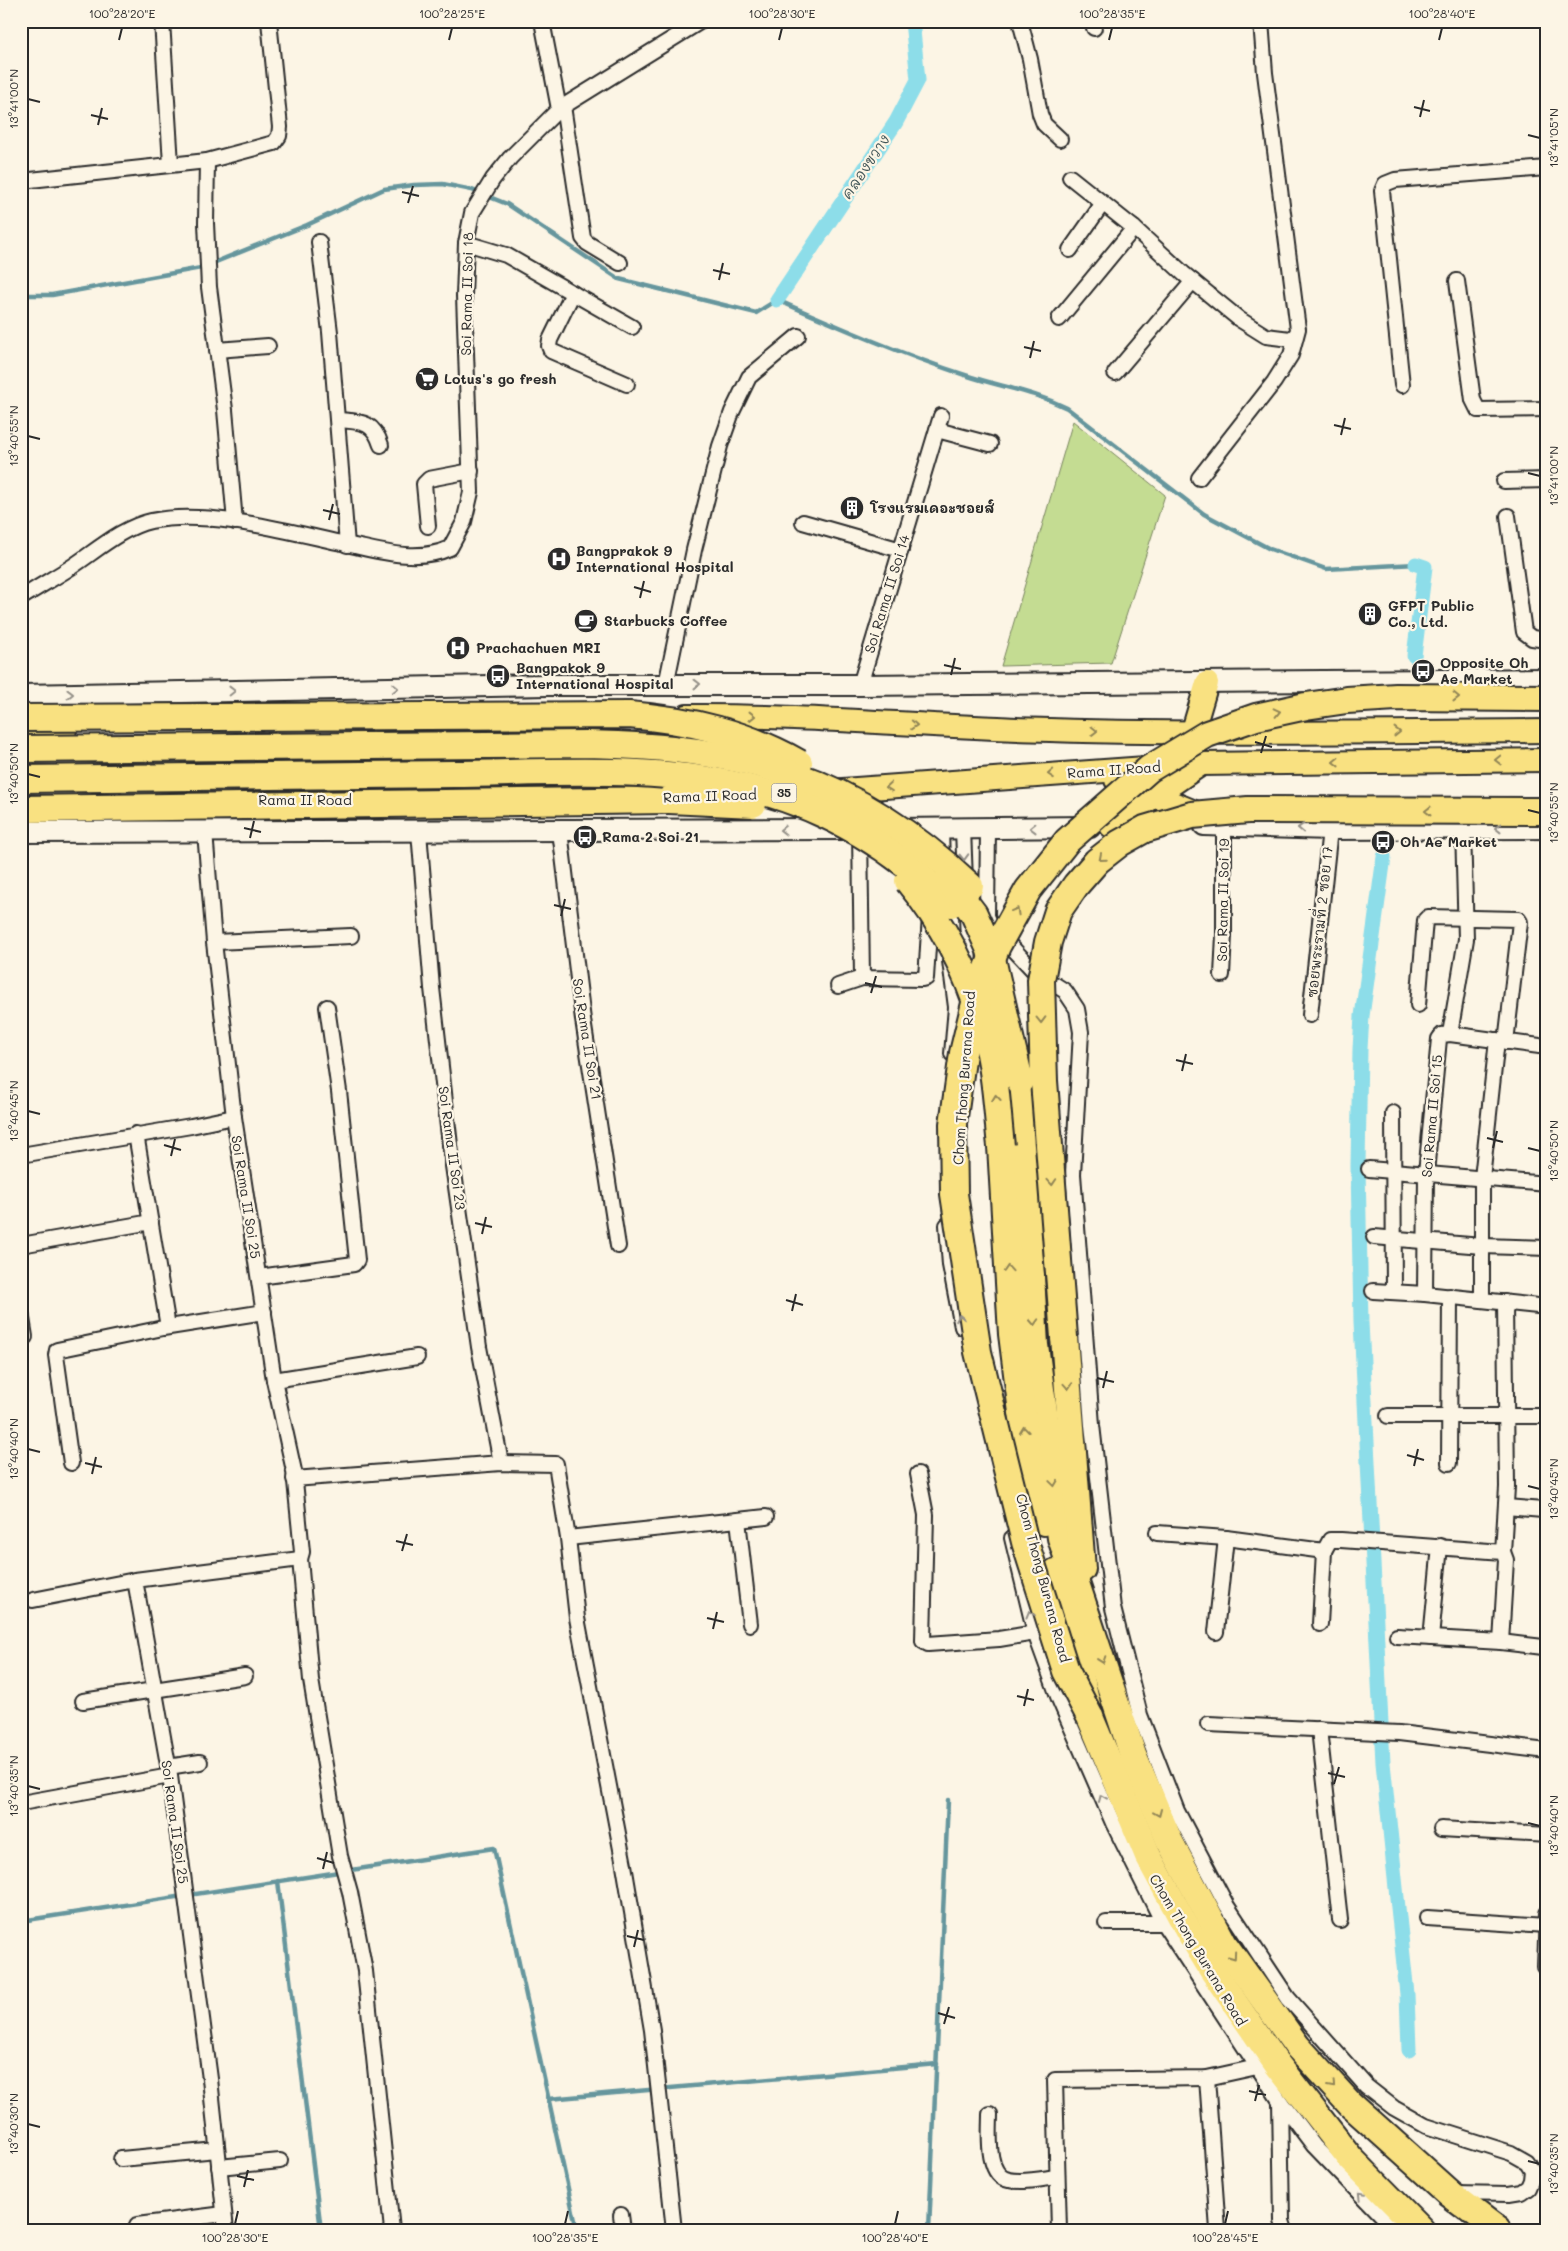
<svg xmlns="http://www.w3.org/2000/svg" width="1568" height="2251" viewBox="0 0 1568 2251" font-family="Mali,'Playpen Sans Thai',sans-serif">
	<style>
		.green { fill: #c4dc92; stroke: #78845e }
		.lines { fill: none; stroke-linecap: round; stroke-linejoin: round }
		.stream { stroke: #66969d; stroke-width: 4.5 }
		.canal { stroke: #8ddde9; stroke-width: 15 }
		.minor-casing { stroke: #2b2b2b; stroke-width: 18 }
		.secondary-casing { stroke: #2b2b2b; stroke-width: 24 }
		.primary-casing { stroke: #2b2b2b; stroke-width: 26 }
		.motorway-casing { stroke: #2b2b2b; stroke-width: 30 }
		.minor { stroke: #fcf5e5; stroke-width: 14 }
		.secondary { stroke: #fcf5e5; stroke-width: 20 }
		.primary { stroke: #f9e181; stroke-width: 22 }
		.motorway { stroke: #f9e181; stroke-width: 26 }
		.motorway-bridge-casing { stroke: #2b2b2b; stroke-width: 30; stroke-linecap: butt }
		.motorway-bridge { stroke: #f9e181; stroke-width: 26 }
		.oneway { stroke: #949088 }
		.oneway2 { stroke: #928656 }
		.ticks { fill: none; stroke: #2b2b2b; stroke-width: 2 }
		.labels { text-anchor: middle; stroke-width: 4.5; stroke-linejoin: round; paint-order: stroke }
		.shield { fill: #fcf5e5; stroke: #6a6863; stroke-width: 1 }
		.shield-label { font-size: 12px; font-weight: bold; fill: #2b2b2b }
		.street-label { font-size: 14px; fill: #2b2b2b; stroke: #fcf5e5 }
		.poi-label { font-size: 14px; font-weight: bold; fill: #2b2b2b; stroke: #fcf5e5; text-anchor: start }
		.water-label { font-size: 15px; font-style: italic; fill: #44585a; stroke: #fcf5e5 }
		.neatline { fill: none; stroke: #2b2b2b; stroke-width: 2 }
		.ticks-label { font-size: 12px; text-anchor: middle; fill: #2b2b2b }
	</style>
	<rect width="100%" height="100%" fill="#fcf5e5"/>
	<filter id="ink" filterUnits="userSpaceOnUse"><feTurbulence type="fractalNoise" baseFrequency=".02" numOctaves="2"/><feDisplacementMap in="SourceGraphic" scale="10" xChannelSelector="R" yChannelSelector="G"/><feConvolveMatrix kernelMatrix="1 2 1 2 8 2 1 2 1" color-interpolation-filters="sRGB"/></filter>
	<g filter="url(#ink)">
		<polygon class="green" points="1073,421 1165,495 1111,663 1001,666"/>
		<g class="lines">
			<g class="stream">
				<path d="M21,295H52L201,268L307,225L384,189L414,185L443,184L472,190L507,204L619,279L756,313L777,300C839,327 901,354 965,375C1001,387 1032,391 1067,408L1204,514L1270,549L1326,569L1416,564"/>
				<polyline points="278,1881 321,2230"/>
				<polyline points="21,1921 494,1848 577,2230"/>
				<polyline points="549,2099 937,2064"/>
				<polyline points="929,2230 948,1800"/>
			</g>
			<g class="canal">
				<polyline points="777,300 896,122 918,80 912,21"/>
				<polyline points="1414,656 1425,567 1416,564"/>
				<polyline points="1384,857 1362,1016 1360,1049 1358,1166 1361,1322 1383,1763 1407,1994 1409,2050"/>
			</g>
			<g class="minor-casing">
				<g id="minor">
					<polyline points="162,21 171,164"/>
					<polyline points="542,21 559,109"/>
					<polyline points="1020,21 1030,59 1040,114 1044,124 1060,139"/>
					<polyline points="1093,21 1094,28"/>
					<polyline points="563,106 583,238 587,243 620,263"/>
					<polyline points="207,161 206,223 209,287 225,410 235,522"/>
					<polyline points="1070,177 1134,228 1184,274 1239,319 1266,336 1290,339 1296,335"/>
					<polyline points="21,181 207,161 274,143 279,136 280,127 269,21"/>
					<polyline points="319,242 330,332 347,545"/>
					<polyline points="466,243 506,255 632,327"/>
					<polyline points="1070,250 1103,203"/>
					<polyline points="1457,281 1473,400 1478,410 1547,409"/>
					<polyline points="573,293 550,340 549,346 551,351 627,384"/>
					<polyline points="1059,319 1134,228"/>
					<polyline points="217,350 268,346"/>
					<polyline points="1115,373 1193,281"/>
					<polyline points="1402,385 1382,191 1385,184 1395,180 1547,168"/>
					<path d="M338,420C360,422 373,420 381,445"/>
					<polyline points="937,430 990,444"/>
					<polyline points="1199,478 1274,382 1291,355 1298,329 1265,73 1261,21"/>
					<polyline points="1504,481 1547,480"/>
					<polyline points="1508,516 1524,632 1532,638 1547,640"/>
					<polyline points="803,522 901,550"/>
					<polyline points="428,526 424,484 429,479 471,471"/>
					<path d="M21,598C38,587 56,577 73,566C97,550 123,527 151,521C209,509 289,532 346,544C379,551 417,563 450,548L464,522L471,492L464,296L466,243L472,213L493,179L510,158L559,109L701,21"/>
					<polyline points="666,685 694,550 720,446 732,412 749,377 798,336"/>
					<polyline points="860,685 941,416"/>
					<polyline points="941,829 942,863"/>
					<polyline points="963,829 965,881"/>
					<polyline points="988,829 987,916 991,925 1035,972 1065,991 1077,1009 1081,1032 1073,1174 1092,1425 1113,1608 1140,1715 1177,1811 1227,1906 1288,1998 1366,2086 1394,2108 1426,2126 1511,2153 1527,2162 1532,2170 1531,2180 1528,2187 1521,2192 1509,2194 1454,2193"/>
					<polyline points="560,831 583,1020 618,1246"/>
					<polyline points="205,832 214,942 234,1117 274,1380 294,1471 302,1552 300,1559 135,1580 170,1776 210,2079 226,2230"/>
					<polyline points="419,832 432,988 450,1145 479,1347 501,1463"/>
					<polyline points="860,832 862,978 922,979 926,978 930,916"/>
					<polyline points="967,915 969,968"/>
					<polyline points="214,942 351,936"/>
					<polyline points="950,961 956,1007 952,1054"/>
					<polyline points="1222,975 1224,935 1224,825"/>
					<polyline points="838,986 862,978"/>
					<polyline points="1418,1005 1425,920 1428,917 1518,919 1520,922 1506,1042"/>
					<polyline points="1310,1015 1330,829"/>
					<polyline points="1450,1034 1547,1047"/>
					<polyline points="1393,1113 1394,1292"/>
					<polyline points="136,1134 168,1327"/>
					<polyline points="21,1155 191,1126 234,1117"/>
					<polyline points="1369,1169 1547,1184"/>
					<polyline points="947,1225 950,1265 962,1327"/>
					<polyline points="1374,1237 1482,1246 1547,1248"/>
					<polyline points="21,1245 151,1222"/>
					<polyline points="259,1277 354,1264 357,1260 339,1091 327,1007"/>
					<polyline points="1373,1291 1425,1294 1547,1307"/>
					<polyline points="1425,1294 1426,1173 1439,1039 1442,1035 1450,1034 1466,939 1463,828"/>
					<polyline points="1482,1300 1482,1178 1497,1040"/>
					<polyline points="21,1312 25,1337"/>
					<polyline points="274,1380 417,1357"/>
					<polyline points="1388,1416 1547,1416"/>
					<polyline points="71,1463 56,1355 57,1350 163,1328 264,1312"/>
					<polyline points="1449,1463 1450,1296"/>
					<polyline points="918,1474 926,1515 923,1641 928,1644 999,1639 1035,1633"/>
					<polyline points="294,1479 501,1463 556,1464 568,1538 577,1618 624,1865 652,2030 674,2230"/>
					<polyline points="1506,1507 1543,1510"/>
					<polyline points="738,1520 750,1624"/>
					<polyline points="1157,1533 1226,1538 1324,1551 1330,1540 1341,1540 1503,1552 1506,1560 1501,1642"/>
					<polyline points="568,1538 766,1517"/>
					<polyline points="1012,1538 1035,1633 1059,1699 1113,1823 1163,1923 1280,2101 1314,2146 1395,2230"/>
					<polyline points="1503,1552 1507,1487 1505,1302"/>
					<polyline points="300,1559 311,1680 340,1856 350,1892 365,1971 392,2230"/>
					<polyline points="33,1600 135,1580"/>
					<polyline points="1320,1624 1324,1551"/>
					<polyline points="1216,1632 1226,1538"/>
					<polyline points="1397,1636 1501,1642 1543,1647 1547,1649"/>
					<polyline points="1431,1638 1440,1546"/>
					<polyline points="83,1701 245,1676"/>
					<polyline points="1208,1724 1399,1733 1547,1751"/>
					<polyline points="1319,1729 1340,1920"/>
					<polyline points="168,1767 200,1762"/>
					<polyline points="21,1803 170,1776"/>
					<polyline points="1441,1829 1547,1835"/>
					<polyline points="1427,1918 1546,1926"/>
					<polyline points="1106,1923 1163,1923"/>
					<polyline points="1545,1967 1547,1913"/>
					<polyline points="1207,2078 1218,2230"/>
					<polyline points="1280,2101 1282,2221 1285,2230"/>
					<path d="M990,2114C990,2131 985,2176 1009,2180C1024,2183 1041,2179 1056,2177"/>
					<polyline points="121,2159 217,2150"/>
					<polyline points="219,2167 280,2161"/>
					<polyline points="621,2215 623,2230"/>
					<polyline points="137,2225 224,2214"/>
					<polyline points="1059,2230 1055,2080 1207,2078 1257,2067"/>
				</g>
			</g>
			<g class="secondary-casing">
				<g id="secondary">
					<polyline points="21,695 548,685 860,685 1547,679"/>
					<polyline points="1204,825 1330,829 1547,828"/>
					<polyline points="894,829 1090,827"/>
					<polyline points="21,832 852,829"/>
				</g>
			</g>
			<g class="primary-casing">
				<g id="primary">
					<path d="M687,716C808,715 929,727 1050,730C1215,735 1381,732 1547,731"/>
					<polyline points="21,731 65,730"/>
					<polyline points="1192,734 1207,683"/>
					<polyline points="1116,780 1207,817"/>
					<polyline points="829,791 1201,764 1547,760"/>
					<polyline points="1111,826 1200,765"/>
				</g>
			</g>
			<g class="motorway-casing">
				<g id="motorway">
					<polyline points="21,809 669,800"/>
					<polyline points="1020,1081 1035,1345 1061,1538 1133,1755 1169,1840 1224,1944 1297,2046 1350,2104 1449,2193 1498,2230"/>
					<polyline points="1001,1146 1012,1334 1027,1452 1044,1522"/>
					<polyline points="1064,1337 1082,1569"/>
					<polyline points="1056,1572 1090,1717 1148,1856 1189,1932 1212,1970 1276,2063 1351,2159 1421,2230"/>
				</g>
			</g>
			<use href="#minor" class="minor"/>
			<use href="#secondary" class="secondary"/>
			<use href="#primary" class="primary"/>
			<use href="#motorway" class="motorway"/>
			<g class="motorway-bridge-casing">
				<g id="motorway-bridge">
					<path d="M21,718L629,715C691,720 746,733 799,763"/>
					<path d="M21,749L587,744C745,747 853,776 970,886"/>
					<path d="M21,779C165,777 309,776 453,774C553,773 659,764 757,790C833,810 896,850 951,904"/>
					<polyline points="669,800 753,804"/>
					<polyline points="948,880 974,914 990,950 1020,1081"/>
					<path d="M908,881C946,927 973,982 987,1040C996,1074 997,1111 1001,1146"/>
					<polyline points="1064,1337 1044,1081 1041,980 1048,942 1058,911 1076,885 1097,861 1120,843 1145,829 1192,815 1248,810 1547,811"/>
					<polyline points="1090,1717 1066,1671 1025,1542 978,1352 954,1194 953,1124 963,1053 977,995 997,946 1028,890 1067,841 1149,769 1207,734 1256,717 1306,706 1347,700 1396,697 1547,698"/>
				</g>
			</g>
			<use href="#motorway-bridge" class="motorway-bridge"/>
		</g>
		<defs><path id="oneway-chevron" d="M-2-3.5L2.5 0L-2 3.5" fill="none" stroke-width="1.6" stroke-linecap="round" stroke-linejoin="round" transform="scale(1.25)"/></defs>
		<g class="oneway">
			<use href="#oneway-chevron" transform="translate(697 684)"/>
			<use href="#oneway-chevron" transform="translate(395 688) rotate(-1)"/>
			<use href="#oneway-chevron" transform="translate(232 691) rotate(-1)"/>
			<use href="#oneway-chevron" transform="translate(70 694) rotate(-1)"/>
			<use href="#oneway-chevron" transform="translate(1033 828) rotate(179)"/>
			<use href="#oneway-chevron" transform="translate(1301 828) rotate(-178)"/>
			<use href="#oneway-chevron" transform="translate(1498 828) rotate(180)"/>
			<use href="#oneway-chevron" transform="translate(783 830) rotate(179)"/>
			<use href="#oneway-chevron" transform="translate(964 857) rotate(88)"/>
			<use href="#oneway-chevron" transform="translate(960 1318) rotate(-101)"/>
			<use href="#oneway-chevron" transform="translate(1030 1614) rotate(-105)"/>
			<use href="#oneway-chevron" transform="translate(1102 1798) rotate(-113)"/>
			<use href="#oneway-chevron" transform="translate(1361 2195) rotate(-134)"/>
		</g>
		<g class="oneway2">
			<use href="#oneway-chevron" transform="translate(1456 697) rotate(1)"/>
			<use href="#oneway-chevron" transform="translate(1277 712) rotate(-13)"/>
			<use href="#oneway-chevron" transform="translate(752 716)"/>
			<use href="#oneway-chevron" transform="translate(914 725) rotate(4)"/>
			<use href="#oneway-chevron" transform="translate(1094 731) rotate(1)"/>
			<use href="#oneway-chevron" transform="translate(1397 732)"/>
			<use href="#oneway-chevron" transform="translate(1498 760) rotate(179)"/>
			<use href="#oneway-chevron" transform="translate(1336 762) rotate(179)"/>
			<use href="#oneway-chevron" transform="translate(1051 774) rotate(176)"/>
			<use href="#oneway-chevron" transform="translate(889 787) rotate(175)"/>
			<use href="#oneway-chevron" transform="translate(1428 811) rotate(-180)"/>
			<use href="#oneway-chevron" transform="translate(1102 858) rotate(139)"/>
			<use href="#oneway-chevron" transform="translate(1016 911) rotate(-61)"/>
			<use href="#oneway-chevron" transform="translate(1041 1020) rotate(89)"/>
			<use href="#oneway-chevron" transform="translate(996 1098) rotate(-96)"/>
			<use href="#oneway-chevron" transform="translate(1052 1182) rotate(86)"/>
			<use href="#oneway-chevron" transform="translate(1008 1269) rotate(-94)"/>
			<use href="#oneway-chevron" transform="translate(1034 1322) rotate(87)"/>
			<use href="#oneway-chevron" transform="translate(1068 1386) rotate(86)"/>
			<use href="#oneway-chevron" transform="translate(1024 1430) rotate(-97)"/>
			<use href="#oneway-chevron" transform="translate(1054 1483) rotate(82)"/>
			<use href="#oneway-chevron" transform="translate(1102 1660) rotate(71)"/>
			<use href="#oneway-chevron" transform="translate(1158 1813) rotate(67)"/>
			<use href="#oneway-chevron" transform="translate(1233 1956) rotate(55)"/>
			<use href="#oneway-chevron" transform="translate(1332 2085) rotate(48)"/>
		</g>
	</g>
	<path class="ticks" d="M119,40L122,28M449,40L452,28M779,40L782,28M1109,40L1112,28M1439,40L1442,28M28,99L40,102M1414,107L1430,111M91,115L108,119M1420,117L1424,100M98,125L102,108M1528,135L1540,138M402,192L419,196M408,203L413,186M713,270L730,274M719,280L723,263M1024,347L1041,351M1030,358L1034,341M1334,425L1351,429M1341,435L1345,418M28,436L40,439M1528,473L1540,476M323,510L340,514M329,520L333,504M634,587L651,592M640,598L644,581M944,665L961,669M951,675L955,658M1255,742L1272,747M1261,753L1266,736M28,774L40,777M1528,810L1540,813M244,828L261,832M250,838L254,821M554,905L571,909M561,916L565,899M865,983L882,987M871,993L876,976M1176,1060L1193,1064M1182,1071L1186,1054M28,1111L40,1114M1487,1138L1503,1142M164,1145L181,1150M1493,1148L1497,1131M1528,1148L1540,1151M171,1156L175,1139M475,1223L492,1227M482,1234L486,1217M786,1300L803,1305M792,1311L796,1294M1097,1378L1114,1382M1103,1388L1107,1371M28,1449L40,1452M1407,1455L1424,1460M85,1463L102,1467M1414,1466L1418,1449M92,1474L96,1457M1528,1486L1540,1489M396,1541L413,1545M402,1551L407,1534M707,1618L724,1622M713,1629L717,1612M1017,1696L1034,1700M1024,1706L1028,1689M1328,1773L1345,1777M1334,1784L1339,1767M28,1786L40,1789M1528,1823L1540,1826M317,1858L334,1863M323,1869L327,1852M627,1936L644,1940M634,1947L638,1930M938,2013L955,2018M944,2024L949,2007M1249,2091L1266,2095M1255,2101L1259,2085M28,2124L40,2127M1528,2161L1540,2164M237,2176L254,2180M244,2187L248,2170M235,2224L238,2211M565,2224L568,2211M895,2224L898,2211M1225,2224L1228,2211"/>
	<defs>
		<g id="supermarket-disc" transform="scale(1.25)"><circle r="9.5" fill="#2b2b2b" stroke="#fcf5e5"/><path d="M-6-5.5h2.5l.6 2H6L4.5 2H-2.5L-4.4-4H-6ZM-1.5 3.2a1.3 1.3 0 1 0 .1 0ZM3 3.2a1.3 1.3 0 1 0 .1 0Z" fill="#fff"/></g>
		<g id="building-disc" transform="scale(1.25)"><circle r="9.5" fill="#2b2b2b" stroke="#fcf5e5"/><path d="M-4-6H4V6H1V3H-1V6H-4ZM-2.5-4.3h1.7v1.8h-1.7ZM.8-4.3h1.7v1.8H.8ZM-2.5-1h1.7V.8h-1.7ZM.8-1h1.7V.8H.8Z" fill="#fff"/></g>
		<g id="hospital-disc" transform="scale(1.25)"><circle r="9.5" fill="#2b2b2b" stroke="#fcf5e5"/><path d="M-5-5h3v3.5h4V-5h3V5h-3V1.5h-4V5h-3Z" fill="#fff"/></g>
		<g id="cafe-disc" transform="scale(1.25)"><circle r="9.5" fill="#2b2b2b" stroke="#fcf5e5"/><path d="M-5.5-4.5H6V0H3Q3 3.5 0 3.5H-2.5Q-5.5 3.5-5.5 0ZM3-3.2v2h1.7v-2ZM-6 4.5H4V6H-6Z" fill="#fff"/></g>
		<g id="bus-disc" transform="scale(1.25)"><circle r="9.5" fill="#2b2b2b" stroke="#fcf5e5"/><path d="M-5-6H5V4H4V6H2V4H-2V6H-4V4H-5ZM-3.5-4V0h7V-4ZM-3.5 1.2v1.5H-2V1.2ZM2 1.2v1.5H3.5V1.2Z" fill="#fff"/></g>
	</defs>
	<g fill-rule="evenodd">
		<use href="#supermarket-disc" x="427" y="379"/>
		<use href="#building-disc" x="852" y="508"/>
		<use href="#hospital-disc" x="559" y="559"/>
		<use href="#building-disc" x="1370" y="614"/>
		<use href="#cafe-disc" x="586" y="621"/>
		<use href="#hospital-disc" x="458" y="648"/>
		<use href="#bus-disc" x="1423" y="671"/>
		<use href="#bus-disc" x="498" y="676"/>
		<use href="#bus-disc" x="585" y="837"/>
		<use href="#bus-disc" x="1383" y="842"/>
	</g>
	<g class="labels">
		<rect class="shield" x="771.5" y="783.5" width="25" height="19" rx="4"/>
		<g class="shield-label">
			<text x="784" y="797">35</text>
		</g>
		<g class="street-label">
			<text transform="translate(467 294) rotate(-89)" y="5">Soi Rama II Soi 18</text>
			<text transform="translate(887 594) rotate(-73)" y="5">Soi Rama II Soi 14</text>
			<text transform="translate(1114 770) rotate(-4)" y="5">Rama II Road</text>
			<text transform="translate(710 796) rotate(-2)" y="5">Rama II Road</text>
			<text x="305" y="805">Rama II Road</text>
			<text transform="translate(1223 900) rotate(-89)" y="5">Soi Rama II Soi 19</text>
			<text transform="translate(1320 922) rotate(-84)" y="5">ซอยพระรามที่ 2 ซอย 17</text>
			<text transform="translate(587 1039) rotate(81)" y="5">Soi Rama II Soi 21</text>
			<text transform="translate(964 1078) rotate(-86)" y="5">Chom Thong Burana Road</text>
			<text transform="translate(1432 1116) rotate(-85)" y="5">Soi Rama II Soi 15</text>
			<text transform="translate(452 1148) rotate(82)" y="5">Soi Rama II Soi 23</text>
			<text transform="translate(246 1197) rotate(81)" y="5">Soi Rama II Soi 25</text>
			<text transform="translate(1043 1578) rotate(75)" y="5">Chom Thong Burana Road</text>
			<text transform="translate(175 1822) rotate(82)" y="5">Soi Rama II Soi 25</text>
			<text transform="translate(1198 1950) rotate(59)" y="5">Chom Thong Burana Road</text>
		</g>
		<g class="poi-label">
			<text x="444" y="384">Lotus's go fresh</text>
			<text x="870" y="513">โรงแรมเดอะชอยส์</text>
			<text x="576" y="556">Bangprakok 9<tspan x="576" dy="16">International Hospital</tspan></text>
			<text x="1388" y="611">GFPT Public<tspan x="1388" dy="16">Co., Ltd.</tspan></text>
			<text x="604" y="626">Starbucks Coffee</text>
			<text x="476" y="653">Prachachuen MRI</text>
			<text x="1440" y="668">Opposite Oh<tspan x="1440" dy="16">Ae Market</tspan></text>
			<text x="516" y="673">Bangpakok 9<tspan x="516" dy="16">International Hospital</tspan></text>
			<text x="602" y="842">Rama 2 Soi 21</text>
			<text x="1400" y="847">Oh Ae Market</text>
		</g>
		<g class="water-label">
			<text transform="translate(866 167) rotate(-56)" y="5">คลองขวาง</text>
		</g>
	</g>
	<rect width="1568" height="2251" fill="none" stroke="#fcf5e5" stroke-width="55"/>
	<rect x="28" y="28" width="1512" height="2196" class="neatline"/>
	<g class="ticks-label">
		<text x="122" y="18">100°28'20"E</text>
		<text x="452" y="18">100°28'25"E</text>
		<text x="782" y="18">100°28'30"E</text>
		<text x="1112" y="18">100°28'35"E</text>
		<text x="1442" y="18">100°28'40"E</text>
		<text transform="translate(14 99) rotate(-90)" y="4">13°41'00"N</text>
		<text transform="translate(1554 138) rotate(-90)" y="4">13°41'05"N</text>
		<text transform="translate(14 436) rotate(-90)" y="4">13°40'55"N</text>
		<text transform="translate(1554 476) rotate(-90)" y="4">13°41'00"N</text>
		<text transform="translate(14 774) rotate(-90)" y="4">13°40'50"N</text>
		<text transform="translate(1554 813) rotate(-90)" y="4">13°40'55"N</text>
		<text transform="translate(14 1111) rotate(-90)" y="4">13°40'45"N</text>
		<text transform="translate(1554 1151) rotate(-90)" y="4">13°40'50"N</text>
		<text transform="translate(14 1449) rotate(-90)" y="4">13°40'40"N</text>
		<text transform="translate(1554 1489) rotate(-90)" y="4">13°40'45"N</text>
		<text transform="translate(14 1786) rotate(-90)" y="4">13°40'35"N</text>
		<text transform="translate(1554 1826) rotate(-90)" y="4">13°40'40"N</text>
		<text transform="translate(14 2124) rotate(-90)" y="4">13°40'30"N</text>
		<text transform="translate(1554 2164) rotate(-90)" y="4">13°40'35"N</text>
		<text x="235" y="2242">100°28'30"E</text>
		<text x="565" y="2242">100°28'35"E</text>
		<text x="895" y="2242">100°28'40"E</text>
		<text x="1225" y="2242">100°28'45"E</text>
	</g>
</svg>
